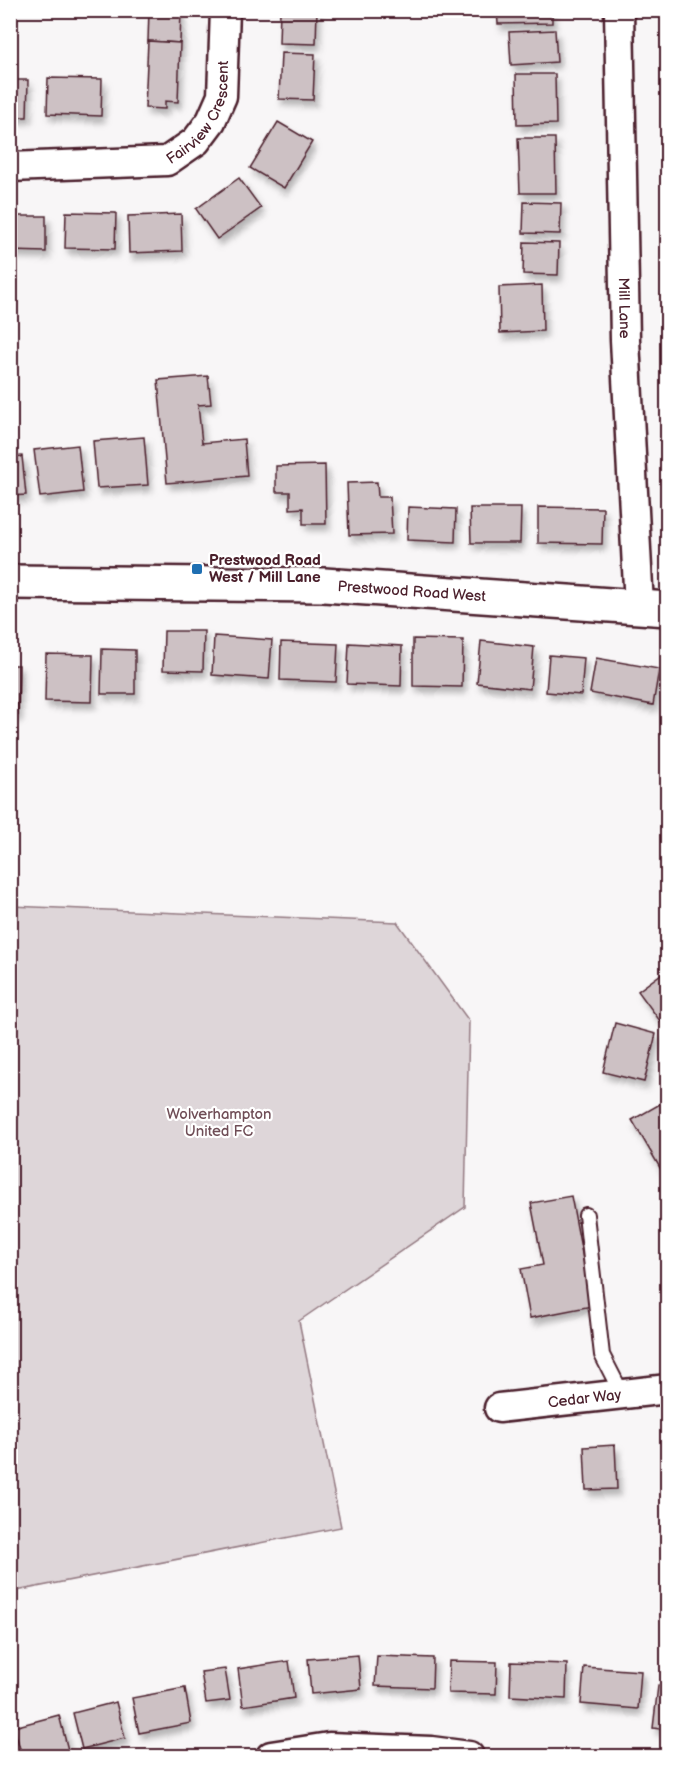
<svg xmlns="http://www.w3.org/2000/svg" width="678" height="1767" viewBox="0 0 678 1767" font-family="'Balsamiq Sans',sans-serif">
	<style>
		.green { fill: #ded6d9; stroke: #947a82; stroke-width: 1.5 }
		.building { fill: #cdc1c4; stroke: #4a1f2b; stroke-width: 1.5; filter: url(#shadow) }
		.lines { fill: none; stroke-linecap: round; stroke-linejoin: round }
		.lane-casing { stroke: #4a1f2b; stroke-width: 18 }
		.street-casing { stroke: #4a1f2b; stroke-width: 33 }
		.secondary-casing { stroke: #4a1f2b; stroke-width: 38 }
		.lane { stroke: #fff; stroke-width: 14 }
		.street { stroke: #fff; stroke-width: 28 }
		.secondary { stroke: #fff; stroke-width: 33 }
		.poi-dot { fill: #1f6fb2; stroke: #fff; stroke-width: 2 }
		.labels { text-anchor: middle; stroke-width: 4.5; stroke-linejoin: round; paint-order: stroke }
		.street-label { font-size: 15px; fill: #4a1f2b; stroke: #fff }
		.poi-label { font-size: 15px; font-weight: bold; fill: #4a1f2b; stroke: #fff; text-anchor: start }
		.park-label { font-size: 15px; fill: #6f4d56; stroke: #fff }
	</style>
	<defs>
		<filter id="shadow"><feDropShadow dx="3.5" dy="6" stdDeviation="3" flood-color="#0004"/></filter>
	</defs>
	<rect width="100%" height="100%" fill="#f8f6f7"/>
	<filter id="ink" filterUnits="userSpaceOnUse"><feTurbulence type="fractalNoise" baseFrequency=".0167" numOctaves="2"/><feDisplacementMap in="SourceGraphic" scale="12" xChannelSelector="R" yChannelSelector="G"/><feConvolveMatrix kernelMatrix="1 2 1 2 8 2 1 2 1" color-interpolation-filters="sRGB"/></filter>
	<g filter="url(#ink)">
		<polygon class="green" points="11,906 397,922 469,1021 465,1207 299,1321 341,1527 11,1592"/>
		<g class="building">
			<polygon points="149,10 181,10 180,43 148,41"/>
			<polygon points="280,10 317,10 316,44 279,43"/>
			<polygon points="497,10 552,10 552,23 498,24"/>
			<polygon points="555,30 557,62 511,65 509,32"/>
			<polygon points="148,41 180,43 178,102 165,101 165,109 145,108"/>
			<polygon points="281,53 315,54 313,100 279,99"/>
			<polygon points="516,74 555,74 556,124 517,125"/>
			<polygon points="48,78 102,79 101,116 47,114"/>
			<polygon points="10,80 28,80 27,117 10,117"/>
			<polygon points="278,122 312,142 284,188 250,168"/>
			<polygon points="518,138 555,138 556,193 520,193"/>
			<polygon points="239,178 261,208 217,239 196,209"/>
			<polygon points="524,202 561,203 560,234 523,233"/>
			<polygon points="66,212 116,213 115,249 65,248"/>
			<polygon points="181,214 182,251 129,253 128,216"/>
			<polygon points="10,216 46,216 46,252 10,251"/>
			<polygon points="524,242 559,243 558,275 523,274"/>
			<polygon points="542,285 543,331 500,333 499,287"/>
			<polygon points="208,376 211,404 198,405 202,443 244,439 247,476 167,483 158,380"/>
			<polygon points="144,437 148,485 97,488 93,441"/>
			<polygon points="78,445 83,492 40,497 34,450"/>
			<polygon points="22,456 26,495 10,496 10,457"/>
			<polygon points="325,465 326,524 303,524 303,508 290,509 290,492 276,492 276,466"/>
			<polygon points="377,482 378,497 390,497 392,534 349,535 347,483"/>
			<polygon points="408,507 456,509 455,542 407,540"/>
			<polygon points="538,507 603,508 602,544 538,543"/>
			<polygon points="470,508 521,508 520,543 471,543"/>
			<polygon points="164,631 204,631 203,671 163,670"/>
			<polygon points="214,636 272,640 269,679 212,675"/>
			<polygon points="413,639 463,640 462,687 413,686"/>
			<polygon points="481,641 534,647 530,689 477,683"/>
			<polygon points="281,642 338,644 336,682 280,680"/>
			<polygon points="349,643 402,646 401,686 347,684"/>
			<polygon points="102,649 135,650 135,694 101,694"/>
			<polygon points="46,654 93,655 92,702 45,701"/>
			<polygon points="549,655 584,658 581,695 546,692"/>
			<polygon points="596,658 659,669 653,705 590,693"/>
			<polygon points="10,665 19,665 18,715 10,715"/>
			<polygon points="668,969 668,1015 660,1021 638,991"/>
			<polygon points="615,1023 656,1034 644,1082 603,1072"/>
			<polygon points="667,1100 668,1177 666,1178 632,1120"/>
			<polygon points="571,1196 592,1306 530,1318 521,1269 543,1265 531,1203"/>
			<polygon points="615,1445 617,1489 586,1490 584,1447"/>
			<polygon points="358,1655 361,1689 311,1694 308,1659"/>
			<polygon points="377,1656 433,1658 432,1688 375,1686"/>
			<polygon points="289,1661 294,1698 243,1706 238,1669"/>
			<polygon points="449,1661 497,1662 496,1694 448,1693"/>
			<polygon points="511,1662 567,1664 566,1699 510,1696"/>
			<polygon points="584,1667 641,1671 638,1709 581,1704"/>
			<polygon points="225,1669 230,1700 206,1703 201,1672"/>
			<polygon points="667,1679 668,1679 668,1730 653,1728 658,1686"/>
			<polygon points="185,1688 191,1723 139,1733 132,1698"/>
			<polygon points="116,1702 125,1738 82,1749 73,1713"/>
			<polygon points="59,1715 68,1750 42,1756 22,1756 14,1727"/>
		</g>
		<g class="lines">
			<g class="lane-casing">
				<polyline id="lane" points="586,1215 602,1355 622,1394"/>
			</g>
			<g class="street-casing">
				<g id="street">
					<path id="s1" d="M619,10L625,340L639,606"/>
					<path id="s2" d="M10,167L167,161L196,141L211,121L222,96L225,10"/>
					<path id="s3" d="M499,1408L668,1389"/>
					<polyline points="271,1756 329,1747 431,1751 469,1756"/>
				</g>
			</g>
			<g class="secondary-casing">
				<g id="secondary">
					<path id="s4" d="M10,582L324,585L668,609"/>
				</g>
			</g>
			<use href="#lane" class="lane"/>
			<use href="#street" class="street"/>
			<use href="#secondary" class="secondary"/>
		</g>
	</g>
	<rect class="poi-dot" x="191" y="563" width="12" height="12" rx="3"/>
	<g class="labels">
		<g class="street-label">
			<text dy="5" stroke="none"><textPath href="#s2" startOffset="219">Fairview Crescent</textPath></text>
			<text dy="5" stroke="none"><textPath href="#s1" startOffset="298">Mill Lane</textPath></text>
			<text dy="5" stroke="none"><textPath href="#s4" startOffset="402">Prestwood Road West</textPath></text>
			<text dy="5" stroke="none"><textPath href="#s3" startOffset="86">Cedar Way</textPath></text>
		</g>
		<g class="poi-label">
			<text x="209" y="565">Prestwood Road<tspan x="209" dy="17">West / Mill Lane</tspan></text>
		</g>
		<g class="park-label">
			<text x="219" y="1119">Wolverhampton<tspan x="219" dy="17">United FC</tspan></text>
		</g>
	</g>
	<rect width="678" height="1767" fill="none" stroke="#fff" stroke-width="36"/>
	<rect x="18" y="18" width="642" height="1731" fill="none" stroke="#4a1f2b" stroke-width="2" filter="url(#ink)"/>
</svg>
